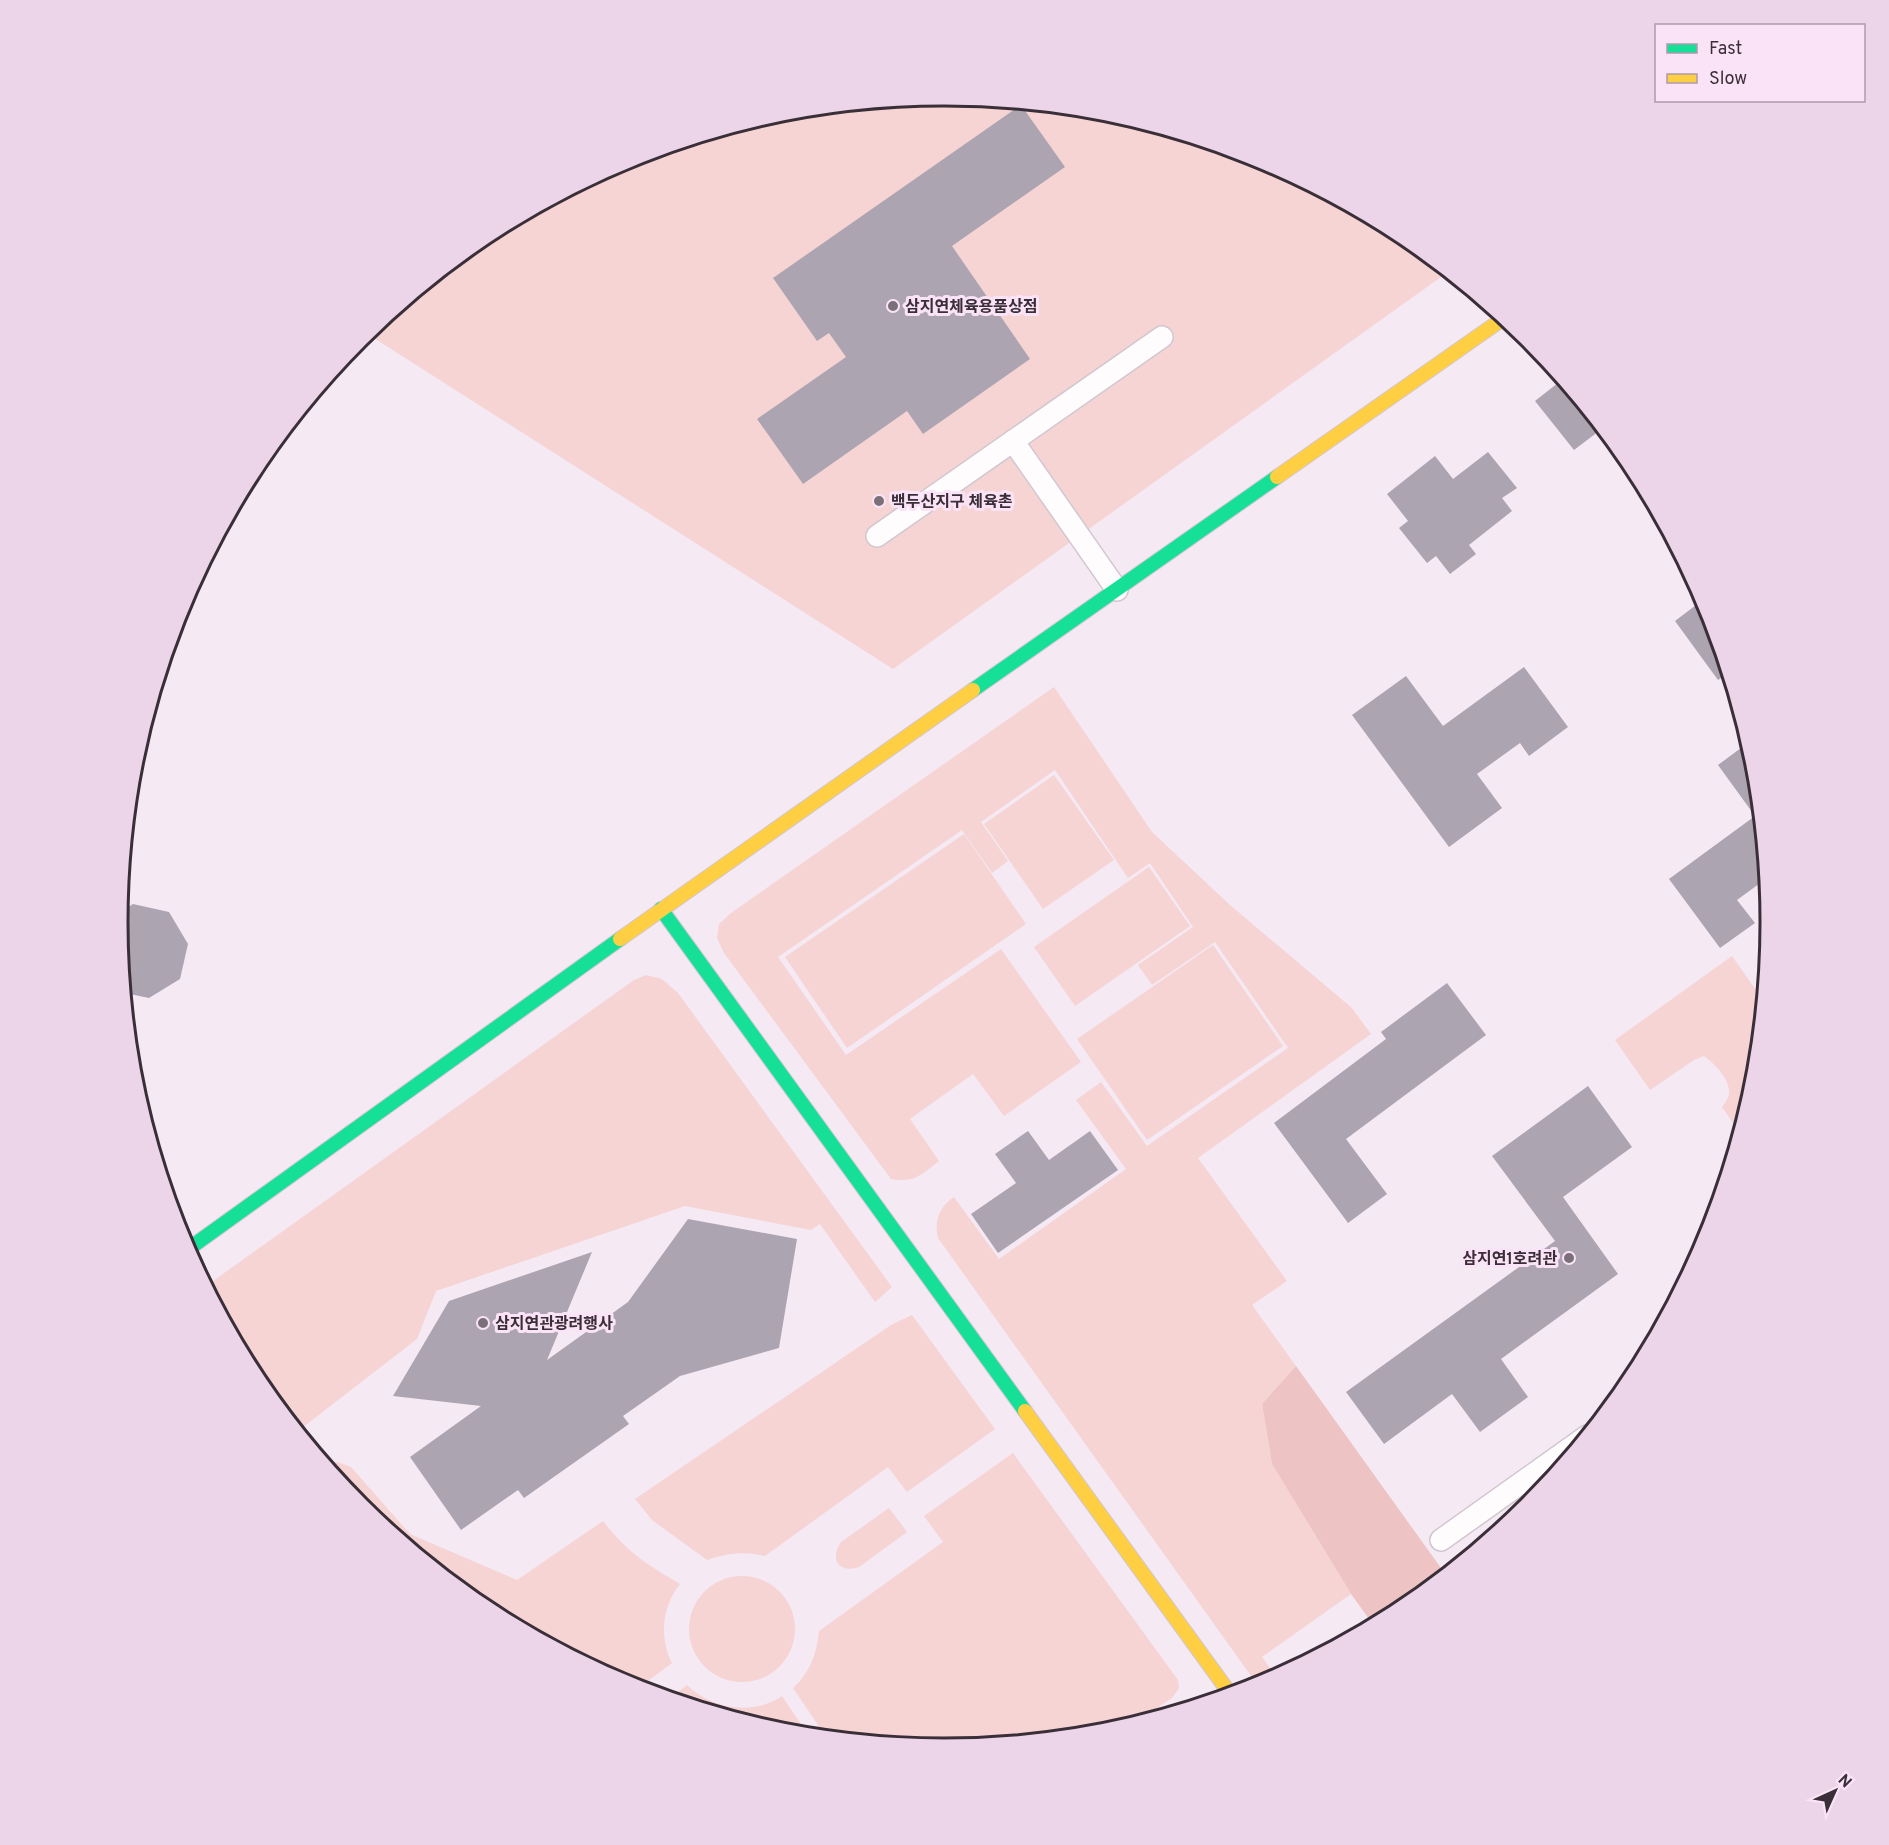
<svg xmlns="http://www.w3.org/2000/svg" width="1889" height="1845" viewBox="0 0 1889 1845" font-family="Overpass,'Noto Sans KR',sans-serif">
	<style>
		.green { fill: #f6d4d3 }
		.forest { fill: #edc4c3 }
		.building { fill: #ada4b2 }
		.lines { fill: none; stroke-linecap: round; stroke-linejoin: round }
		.lane-casing { stroke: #d2c7d0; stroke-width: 24 }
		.fast-casing { stroke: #d2c7d0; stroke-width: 16 }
		.slow-casing { stroke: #d2c7d0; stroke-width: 16 }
		.lane { stroke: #fefcfd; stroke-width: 21 }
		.fast { stroke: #16e098; stroke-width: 14 }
		.slow { stroke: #ffcf43; stroke-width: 14 }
		.poi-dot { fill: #7b707a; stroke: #fbe3f7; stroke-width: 2 }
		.labels { text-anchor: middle; stroke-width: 6; stroke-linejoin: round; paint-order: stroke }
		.poi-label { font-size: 16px; font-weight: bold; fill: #3a2f38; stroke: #fbe3f7; text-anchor: start }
		.rim { fill: none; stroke: #3a2f38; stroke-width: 3 }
	</style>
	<rect width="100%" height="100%" fill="#f5e9f4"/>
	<g class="green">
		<polygon points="945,96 1106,112 1261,159 1404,235 1448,272 893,669 366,333 486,235 629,159 784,112"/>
		<path d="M1054,687L1152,832L1230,905L1352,1008L1371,1034L1198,1158L1287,1281L1252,1305L1296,1366L1262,1404L1272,1464L1351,1594L1262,1657L1277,1678L1259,1687L938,1238C934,1221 939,1207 954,1197L999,1259L1126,1169L1076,1100L1101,1082L1147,1146L1288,1048L1215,942L1152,985L1138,965L1193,927L1150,863L1128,878L1055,770L981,822L1008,861L992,873L962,830L778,957L846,1055L1001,949L1081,1062L1004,1116L973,1074L910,1119L939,1161C921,1175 915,1183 891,1179L724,953L717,938L719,924L731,913Z"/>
		<polygon points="1054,775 1114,860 1043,909 984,824"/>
		<polygon points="964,834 1026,924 847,1048 785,957"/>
		<polygon points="1149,867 1190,926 1075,1006 1034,947"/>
		<polygon points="1213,945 1283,1046 1147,1140 1077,1039"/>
		<path d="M1732,956L1763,1000L1755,1084L1740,1133L1722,1107C1725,1103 1728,1099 1729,1095C1731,1080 1715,1064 1704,1056L1694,1060L1650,1090L1615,1040Z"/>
		<polygon points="646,975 662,979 678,993 892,1287 875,1302 820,1224 811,1230 685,1206 436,1291 417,1339 298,1431 257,1381 206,1286 634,980"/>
		<path d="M912,1315L995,1429L907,1492L888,1467L765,1556C744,1551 727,1553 707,1560L652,1520L635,1499L891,1325Z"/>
		<path d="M1013,1453L1178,1680L1179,1688L1172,1698L1131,1725L1105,1733L945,1749L826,1737L793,1688C810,1673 817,1653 819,1631L943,1542L924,1516Z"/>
		<path d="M322,1461L337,1462L351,1467L410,1534L517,1580L603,1521C628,1553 645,1563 680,1584C662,1606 659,1638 672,1663L637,1689L628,1686L485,1610L360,1507Z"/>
		<path d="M889,1508L907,1532L859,1567C839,1574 829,1559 841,1542Z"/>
		<circle cx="742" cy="1629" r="53"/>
		<path d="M687,1685C711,1709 753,1716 782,1696L809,1736L783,1733L669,1699Z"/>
	</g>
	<polygon class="forest" points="1296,1366 1446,1575 1403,1610 1374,1626 1351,1594 1272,1464 1262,1404"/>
	<g class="building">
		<polygon points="1021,105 1065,167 952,246 1030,359 923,434 907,411 803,484 757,419 846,357 829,333 817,341 773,278"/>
		<polygon points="1563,379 1603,428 1574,450 1535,401"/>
		<polygon points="1488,452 1517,488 1502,498 1512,511 1469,545 1476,554 1450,574 1436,556 1427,563 1399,528 1408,521 1387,494 1435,456 1453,479"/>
		<polygon points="1704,599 1728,673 1718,680 1675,621"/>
		<polygon points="1524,667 1568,727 1529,756 1520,743 1477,774 1502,808 1449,847 1352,715 1406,676 1443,726"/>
		<polygon points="1749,742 1755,762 1767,878 1737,900 1755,923 1720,948 1669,879 1755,816 1718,765"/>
		<polygon points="133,904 169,912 188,944 180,979 149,998 125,993 118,922 119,913"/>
		<polygon points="1447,983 1486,1035 1346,1139 1387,1194 1348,1223 1274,1123 1386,1039 1381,1032"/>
		<polygon points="1588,1086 1632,1147 1563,1197 1618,1274 1501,1359 1528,1397 1480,1432 1452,1394 1384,1444 1346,1392 1555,1241 1492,1156"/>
		<polygon points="1028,1131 1049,1160 1090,1131 1118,1170 998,1253 971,1214 1016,1183 995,1154"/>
		<polygon points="688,1219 797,1239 779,1348 680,1376 623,1416 629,1424 524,1498 518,1490 461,1530 410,1457 481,1406 393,1396 449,1301 592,1252 547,1360 628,1302"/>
	</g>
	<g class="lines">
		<g class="lane-casing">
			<g id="lane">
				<polyline points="1013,441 1117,590"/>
				<polyline points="877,536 1162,337"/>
				<polyline points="1441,1540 1587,1436"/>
			</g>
		</g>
		<g class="fast-casing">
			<g id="fast">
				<polyline points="973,690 1277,477"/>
				<polyline points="661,909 1025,1411"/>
				<polyline points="187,1250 620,939"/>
			</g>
		</g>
		<g class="slow-casing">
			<g id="slow">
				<polyline points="1277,477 1504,318"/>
				<polyline points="620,939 973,690"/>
				<polyline points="1025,1411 1231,1695"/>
			</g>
		</g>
		<use href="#lane" class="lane"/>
		<use href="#fast" class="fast"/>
		<use href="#slow" class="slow"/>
	</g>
	<g class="poi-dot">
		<circle cx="893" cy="306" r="6"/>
		<circle cx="879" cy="501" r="6"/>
		<circle cx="1569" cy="1258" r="6"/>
		<circle cx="483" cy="1323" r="6"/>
	</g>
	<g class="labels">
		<g class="poi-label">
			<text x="905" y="312">삼지연체육용품상점</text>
			<text x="891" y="507">백두산지구 체육촌</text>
			<text x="1557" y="1264" text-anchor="end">삼지연1호려관</text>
			<text x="495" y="1329">삼지연관광려행사</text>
		</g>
	</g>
	<path d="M0 0H1889V1845H0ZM128 922a816 816 0 1 1 1632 0a816 816 0 1 1-1632 0Z" fill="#ecd5e8" fill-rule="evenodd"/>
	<path class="rim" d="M128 922a816 816 0 1 1 1632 0a816 816 0 1 1-1632 0Z"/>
	<rect x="1655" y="24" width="210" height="78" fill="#fbe3f7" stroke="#ae9bab" stroke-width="1.5"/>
	<rect x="1667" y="44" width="30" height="9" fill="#16e098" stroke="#ae9bab" stroke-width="1.5"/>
	<text x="1709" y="54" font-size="18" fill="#3a2f38">Fast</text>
	<rect x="1667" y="74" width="30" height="9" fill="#ffcf43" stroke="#ae9bab" stroke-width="1.5"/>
	<text x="1709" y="84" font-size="18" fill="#3a2f38">Slow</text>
	<g transform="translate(1835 1791) rotate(45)" stroke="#fbe3f7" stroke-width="4.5" paint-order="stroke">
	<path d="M0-4.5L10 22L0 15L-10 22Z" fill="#3a2f38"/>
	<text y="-9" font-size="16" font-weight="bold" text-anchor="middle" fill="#3a2f38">N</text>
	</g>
</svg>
